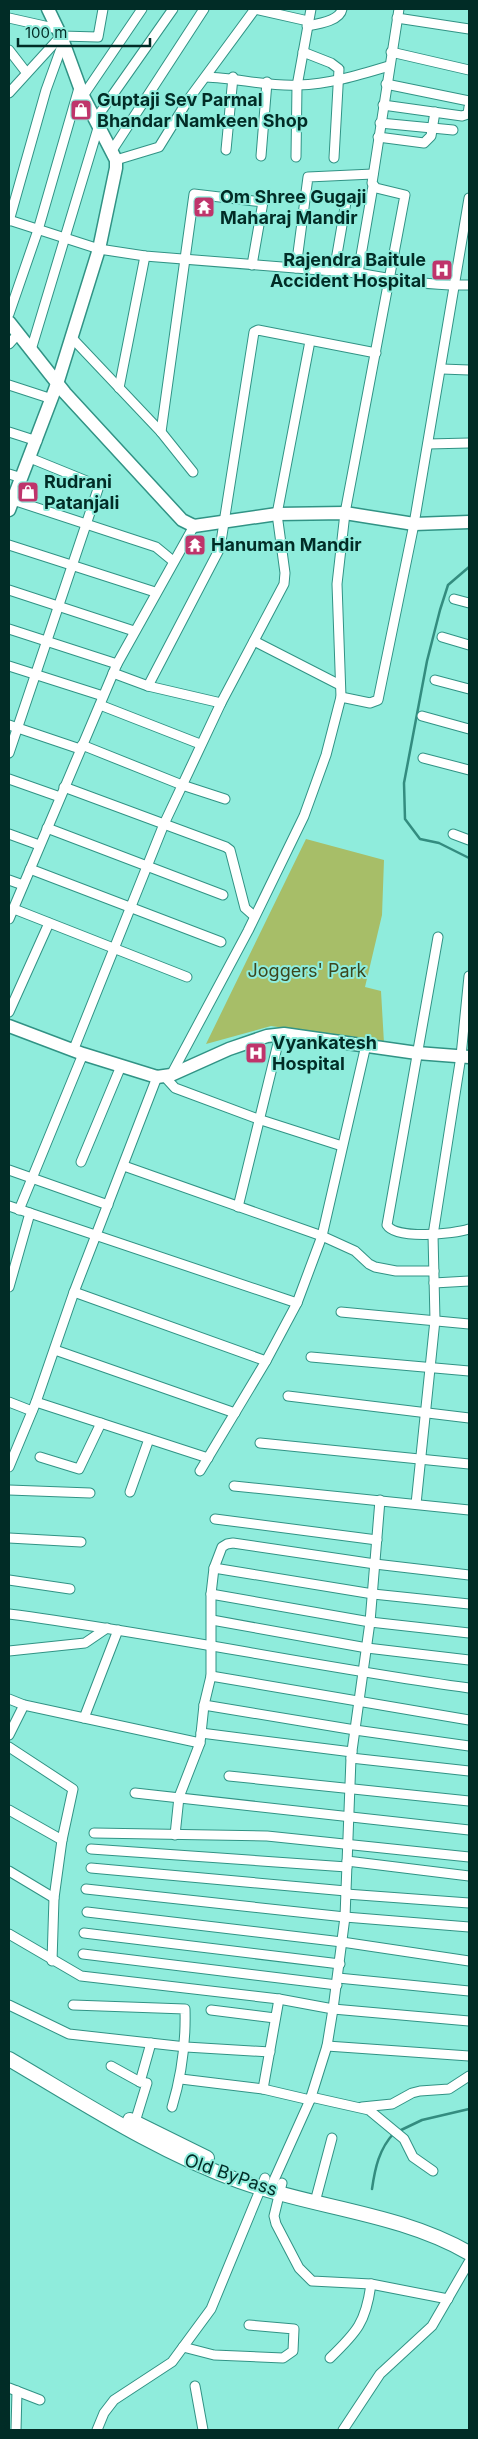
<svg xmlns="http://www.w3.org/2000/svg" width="478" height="2439" viewBox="0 0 478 2439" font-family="Inter,sans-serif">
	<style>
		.green { fill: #a7be68 }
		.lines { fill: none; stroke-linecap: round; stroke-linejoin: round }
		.stream { stroke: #338c7f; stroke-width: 2.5 }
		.street-casing { stroke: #319385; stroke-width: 11 }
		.secondary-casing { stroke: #319385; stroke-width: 15 }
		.primary-casing { stroke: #319385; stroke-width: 16 }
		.street { stroke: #fff; stroke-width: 9 }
		.secondary { stroke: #fff; stroke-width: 12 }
		.primary { stroke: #fff; stroke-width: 14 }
		.labels { text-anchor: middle; stroke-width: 4; stroke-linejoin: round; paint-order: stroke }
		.poi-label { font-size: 18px; font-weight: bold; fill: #012c26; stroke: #8fecdc; text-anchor: start }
		.park-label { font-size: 18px; fill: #3b461d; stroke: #8fecdc }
		.street-label { font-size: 18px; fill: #012c26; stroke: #8fecdc }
	</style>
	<rect width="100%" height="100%" fill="#8fecdc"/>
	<polygon class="green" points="306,839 384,860 382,915 365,987 381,991 384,1043 271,1026 206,1044"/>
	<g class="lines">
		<g class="stream">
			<polyline points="469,567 448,585 440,610 427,661 404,783 405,819 420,839 439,843 469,858"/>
			<polyline points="399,2131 422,2120 469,2109"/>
			<path d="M372,2189C375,2168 379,2149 394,2133"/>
		</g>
		<g class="street-casing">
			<g id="street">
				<polyline points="255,9 308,21"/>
				<polyline points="9,18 58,29"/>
				<polyline points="397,18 469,29"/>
				<path d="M307,26C318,24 340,21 342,9"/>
				<polyline points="9,50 26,72"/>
				<polyline points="303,52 331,63 339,69 334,158"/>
				<polyline points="391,52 469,70"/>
				<path d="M206,77C236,78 271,87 298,85C330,84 359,75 389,66"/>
				<polyline points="386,84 469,101"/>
				<polyline points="9,93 61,36 98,37 103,9"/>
				<polyline points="83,96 142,9"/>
				<polyline points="383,105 462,116 468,114 469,107"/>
				<polyline points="95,120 173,9"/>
				<polyline points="380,123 453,130"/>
				<polyline points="378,137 424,143 431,136 435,112"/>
				<polyline points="226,150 233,77"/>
				<polyline points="111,152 204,9"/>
				<polyline points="261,156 267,82"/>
				<polyline points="296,157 297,86 311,9"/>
				<polyline points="116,160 159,147 188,100 255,9"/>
				<path d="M9,220L99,249L145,256L358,273C395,280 432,286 469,285"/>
				<polyline points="9,221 46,90 63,43"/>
				<polyline points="296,268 308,177 373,174"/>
				<polyline points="334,272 346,202"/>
				<polyline points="358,273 373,186"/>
				<polyline points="9,314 38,230 79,88"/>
				<polyline points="72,338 161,432 193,472"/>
				<polyline points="9,344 18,334"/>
				<polyline points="31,350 98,128"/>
				<polyline points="442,369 469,370"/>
				<polyline points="9,385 52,399"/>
				<polyline points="119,388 145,256"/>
				<polyline points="9,432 37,441"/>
				<polyline points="161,432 194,194 263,202 252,265"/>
				<polyline points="428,444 469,443"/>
				<polyline points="9,474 22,478"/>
				<polyline points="13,500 156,547 173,561"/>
				<polyline points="9,545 155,592"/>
				<polyline points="9,590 134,631"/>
				<polyline points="454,599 469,603"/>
				<polyline points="9,629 117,664"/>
				<polyline points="442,637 469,645"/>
				<polyline points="254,641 340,685"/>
				<polyline points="9,666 103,696"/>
				<polyline points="113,673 148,686 221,703"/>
				<polyline points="435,680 469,689"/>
				<polyline points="148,686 220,548 254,332 258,330 376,353"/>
				<polyline points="341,697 370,703 378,700 414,524 469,198"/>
				<polyline points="100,705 200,744"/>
				<polyline points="422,716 469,729"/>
				<polyline points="9,725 80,749"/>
				<polyline points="82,745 182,785 225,799"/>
				<polyline points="9,753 99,486 30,458"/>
				<polyline points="423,758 469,770"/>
				<polyline points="9,779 60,797"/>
				<polyline points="64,787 226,847 230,850 245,908 254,916"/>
				<polyline points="47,828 223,895"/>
				<polyline points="9,834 39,845"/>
				<polyline points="453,834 469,840"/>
				<polyline points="30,869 221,942"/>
				<polyline points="9,880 23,885"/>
				<polyline points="14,909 187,977"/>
				<polyline points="9,919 117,664 194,526"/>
				<path d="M438,937L387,1225C396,1240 454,1234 469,1229"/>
				<polyline points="9,1012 49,923"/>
				<polyline points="73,1051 164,824 221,703 284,584 285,573 277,514 310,341"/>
				<polyline points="171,1075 248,931 304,816 326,755 341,697 337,584 345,513 405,195 376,188 372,183 399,9"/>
				<polyline points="165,1077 175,1088 258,1119 342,1146"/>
				<polyline points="81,1162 121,1066"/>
				<polyline points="124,1166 322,1236 355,1251 369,1264 375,1267 396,1271 434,1271"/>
				<polyline points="9,1170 108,1205"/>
				<polyline points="9,1206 297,1303"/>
				<polyline points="238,1207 280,1035"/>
				<polyline points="19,1210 83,1054"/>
				<polyline points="434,1283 469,1281"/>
				<polyline points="9,1287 30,1213"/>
				<polyline points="74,1292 266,1361"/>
				<polyline points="341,1312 469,1324"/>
				<polyline points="55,1350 235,1413"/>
				<polyline points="311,1357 469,1371"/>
				<polyline points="288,1396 469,1418"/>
				<polyline points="9,1402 32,1411"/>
				<polyline points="36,1402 208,1458"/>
				<polyline points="260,1443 469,1464"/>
				<polyline points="40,1457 79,1469 101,1423"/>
				<polyline points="9,1467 36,1402 74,1292 157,1077"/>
				<polyline points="200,1471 266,1361 297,1303 322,1236 366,1045"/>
				<polyline points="234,1486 469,1510"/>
				<polyline points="9,1490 90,1493"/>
				<polyline points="130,1492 149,1439"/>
				<polyline points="416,1504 435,1320 433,1235 461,1056 469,976"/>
				<polyline points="215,1519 377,1540"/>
				<polyline points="9,1538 81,1542"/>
				<polyline points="214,1568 373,1594 469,1604"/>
				<polyline points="9,1580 70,1589"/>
				<polyline points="211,1594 370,1622 469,1633"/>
				<path d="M9,1614C163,1634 315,1667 469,1688"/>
				<polyline points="212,1620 367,1648 469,1660"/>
				<polyline points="9,1651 85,1643 107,1628"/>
				<polyline points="211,1676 469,1720"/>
				<polyline points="9,1699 24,1705 200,1743"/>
				<polyline points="204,1705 355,1730 469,1746"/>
				<polyline points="84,1718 118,1630"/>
				<polyline points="201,1733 352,1752"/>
				<polyline points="9,1735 24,1705"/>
				<polyline points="9,1747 73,1789 62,1840 54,1898 52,1961"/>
				<polyline points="351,1758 469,1771"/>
				<polyline points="229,1776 469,1801"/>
				<polyline points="135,1793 469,1830"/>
				<polyline points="9,1810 62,1840"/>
				<polyline points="94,1833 267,1836 469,1857"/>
				<polyline points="175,1835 179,1797 200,1743 204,1705 211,1676 211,1594 214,1568 222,1547 227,1544 233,1543 375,1564 469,1575"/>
				<polyline points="91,1849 347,1867"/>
				<polyline points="347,1861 469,1876"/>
				<polyline points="91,1868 346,1891"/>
				<polyline points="9,1871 54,1898"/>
				<polyline points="86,1889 345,1917 469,1927"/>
				<polyline points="346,1894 469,1903"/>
				<polyline points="87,1912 342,1942 469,1961"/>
				<polyline points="84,1933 340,1964"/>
				<polyline points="9,1934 81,1976 279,1999 333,2009 469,2021"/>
				<polyline points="83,1954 337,1985"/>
				<polyline points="338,1978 469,1991"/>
				<polyline points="9,2005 69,2034 186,2047 270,2052"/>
				<path d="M73,2005L185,2009C186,2044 182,2074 172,2107"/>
				<polyline points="211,2010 275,2018"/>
				<polyline points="327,2046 469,2056"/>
				<polyline points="111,2066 140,2082 147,2083 135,2122"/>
				<polyline points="181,2079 263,2089 310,2100"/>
				<polyline points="140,2082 151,2043"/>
				<polyline points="263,2089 279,1999"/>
				<polyline points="311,2097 369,2110 404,2139 413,2157 433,2171"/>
				<polyline points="362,2107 392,2104 412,2093 420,2091 449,2089 469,2076"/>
				<polyline points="282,2183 274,2216 276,2224 299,2268 312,2281 371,2284 448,2299"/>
				<polyline points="270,2189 310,2100 327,2046 333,2009 345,1917 351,1758 370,1622 380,1500"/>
				<polyline points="315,2202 332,2138"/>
				<polyline points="183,2347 214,2355 283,2358 293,2351 294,2329 249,2325"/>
				<path d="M330,2358C357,2332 366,2322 371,2284"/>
				<polyline points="195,2386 203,2430"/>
				<polyline points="9,2388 40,2400"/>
				<polyline points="16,2430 17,2391"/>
				<polyline points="97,2430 104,2413 114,2400 172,2362 211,2309 265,2178"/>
				<polyline points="343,2430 380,2374 432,2326 469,2262"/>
			</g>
		</g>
		<g class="secondary-casing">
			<g id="secondary">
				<polyline points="9,322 65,393 182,520 194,526 277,514 345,513 414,524 469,522"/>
				<polyline points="9,510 57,384 99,249 116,168 116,160 83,96 61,36 48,9"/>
				<polyline points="9,1026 83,1054 157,1077 171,1075 229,1049 267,1036 284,1034 417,1053 469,1057"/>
			</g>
		</g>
		<g class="primary-casing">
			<g id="primary">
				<path d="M9,2059C84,2103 157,2151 239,2181C314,2208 400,2213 469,2253"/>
				<polyline points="130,2120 207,2158"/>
			</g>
		</g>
		<use href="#street" class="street"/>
		<use href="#secondary" class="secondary"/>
		<use href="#primary" class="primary"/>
	</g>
	<defs>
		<g id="shop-square" transform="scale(1.125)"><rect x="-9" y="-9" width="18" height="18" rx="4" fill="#bf346b" stroke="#8fecdc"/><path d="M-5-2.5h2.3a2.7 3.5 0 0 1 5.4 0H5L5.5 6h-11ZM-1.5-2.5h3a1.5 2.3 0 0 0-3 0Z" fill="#fff"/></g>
		<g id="temple-square" transform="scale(1.125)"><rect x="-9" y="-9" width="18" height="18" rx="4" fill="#bf346b" stroke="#8fecdc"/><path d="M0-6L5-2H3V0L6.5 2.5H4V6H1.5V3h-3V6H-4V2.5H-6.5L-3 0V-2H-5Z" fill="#fff"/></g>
		<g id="hospital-square" transform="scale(1.125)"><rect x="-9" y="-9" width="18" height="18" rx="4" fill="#bf346b" stroke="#8fecdc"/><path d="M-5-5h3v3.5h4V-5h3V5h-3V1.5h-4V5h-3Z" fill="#fff"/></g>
	</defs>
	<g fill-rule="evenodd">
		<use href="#shop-square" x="81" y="110"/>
		<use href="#temple-square" x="204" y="207"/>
		<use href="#hospital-square" x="442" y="270"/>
		<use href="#shop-square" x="28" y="492"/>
		<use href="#temple-square" x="195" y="545"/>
		<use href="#hospital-square" x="256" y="1053"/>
	</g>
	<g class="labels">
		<g class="poi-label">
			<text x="97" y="106">Guptaji Sev Parmal<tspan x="97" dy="21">Bhandar Namkeen Shop</tspan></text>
			<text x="220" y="203">Om Shree Gugaji<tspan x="220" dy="21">Maharaj Mandir</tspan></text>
			<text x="426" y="266" text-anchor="end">Rajendra Baitule<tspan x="426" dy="21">Accident Hospital</tspan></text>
			<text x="44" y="488">Rudrani<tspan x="44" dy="21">Patanjali</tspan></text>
			<text x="211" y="551">Hanuman Mandir</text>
			<text x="272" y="1049">Vyankatesh<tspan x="272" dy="21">Hospital</tspan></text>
		</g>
		<g class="park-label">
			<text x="307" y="977">Joggers' Park</text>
		</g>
		<g class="street-label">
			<text transform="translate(231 2175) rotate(19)" y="6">Old ByPass</text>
		</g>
	</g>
	<rect width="478" height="2439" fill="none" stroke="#012c26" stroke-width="20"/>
	<path d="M18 38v8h132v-8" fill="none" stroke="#012c26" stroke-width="2.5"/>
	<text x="25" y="38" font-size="15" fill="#012c26" stroke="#8fecdc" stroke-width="4" paint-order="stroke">100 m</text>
</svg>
